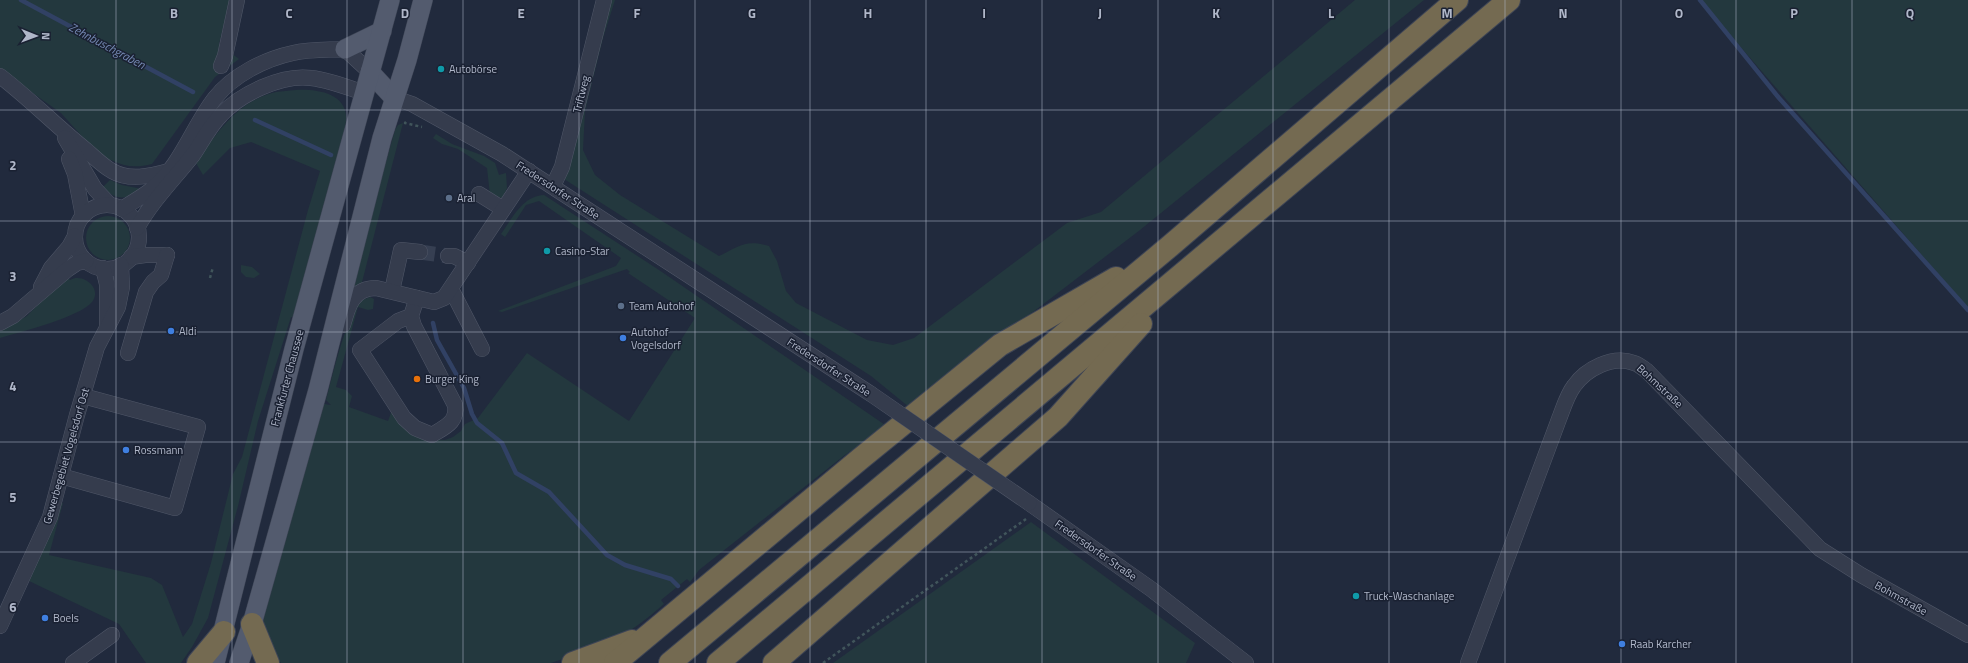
<svg xmlns="http://www.w3.org/2000/svg" width="1968" height="663" viewBox="0 0 1968 663" font-family="'Titillium Web',sans-serif">
	<style>
		.green { fill: #23383e }
		.lines { fill: none; stroke-linecap: round; stroke-linejoin: round }
		.stream { stroke: #314164; stroke-width: 4.5 }
		.minor-tunnel { stroke: #363f52; stroke-width: 15; stroke-dasharray: 15 8; stroke-linecap: butt }
		.minor-casing { stroke: #505768; stroke-width: 16 }
		.major-casing { stroke: #3e4556; stroke-width: 20 }
		.highway-casing { stroke: #3d4455; stroke-width: 24 }
		.path { stroke: #41555b; stroke-width: 2.5; stroke-dasharray: 3 3; stroke-linecap: butt }
		.minor { stroke: #353c4d; stroke-width: 15 }
		.major { stroke: #535b6e; stroke-width: 19 }
		.highway { stroke: #746a51; stroke-width: 22 }
		.minor-bridge-casing { stroke: #505768; stroke-width: 16; stroke-linecap: butt }
		.minor-bridge { stroke: #353c4d; stroke-width: 15 }
		.grid { fill: none; stroke: #b0b7c9; stroke-width: 1; stroke-opacity: 0.55 }
		.culture-dot { fill: #0f9aa8; stroke: #1a2132; stroke-width: 1.5 }
		.service-dot { fill: #5c6f8a; stroke: #1a2132; stroke-width: 1.5 }
		.shop-dot { fill: #3f7fe0; stroke: #1a2132; stroke-width: 1.5 }
		.food-dot { fill: #e8710a; stroke: #1a2132; stroke-width: 1.5 }
		.labels { text-anchor: middle; stroke-width: 3; stroke-linejoin: round; paint-order: stroke }
		.poi-label { font-size: 11px; fill: #b0b7c9; stroke: #1a2132; text-anchor: start }
		.street-label { font-size: 11px; fill: #b0b7c9; stroke: #1a2132 }
		.water-label { font-size: 12px; font-style: italic; fill: #7589b3; stroke: #1a2132 }
		.grid-label { font-size: 13px; text-anchor: middle; font-weight: bold; fill: #b0b7c9; stroke: #1a2132; stroke-width: 3; stroke-linejoin: round; paint-order: stroke }
	</style>
	<rect width="100%" height="100%" fill="#212a3d"/>
	<g class="green">
		<path d="M0,0H230L219,44L239,59L215,77L152,164C136,168 125,167 111,160L106,163L61,113L0,70Z"/>
		<path d="M606,0H615L603,38L585,111L583,150L595,175L620,195L719,256C740,246 745,239 769,246L777,261L786,291L796,303L867,340L893,345L914,338L1067,223L1101,212L1355,0H1424L1140,230L909,407L871,376L564,179Z"/>
		<polygon points="1703,0 1968,0 1968,308 1703,4"/>
		<path d="M296,90C317,89 349,93 346,122C345,130 343,138 341,146L295,317H291L258,421L238,506L208,618L192,647L181,663H146L119,624L29,581L57,506L63,503L49,555L151,578L162,585L183,637L192,624L211,563L233,474L242,457L308,210L320,171L251,142L230,148L203,175L196,163C216,134 236,103 272,93C279,91 288,91 296,90Z"/>
		<polygon points="403,123 361,286 347,298 395,130 398,125"/>
		<polygon points="436,134 452,144 484,156 495,163 499,175 506,173 507,188 502,198 490,195 487,168 458,149 442,144 433,138"/>
		<path d="M110,180L122,185L142,189C125,200 119,201 102,188Z"/>
		<path d="M544,195L659,270L888,427L845,455L699,570L690,582L687,579L661,600L664,604C652,614 641,624 627,632C604,646 576,654 551,663H281C268,650 266,636 263,618L318,403L331,405L326,400C335,367 342,331 360,301L370,297L374,299L373,309L368,310L358,307L336,387L346,390L352,396L349,407L388,421L392,410L434,439L445,440L453,437L461,431L465,424L478,418L527,353L629,421L695,318L628,273L630,272L627,269L502,312L498,311L616,266L621,258L539,201L526,205L505,237L501,234C512,219 522,196 544,195Z"/>
		<circle cx="108" cy="238" r="22"/>
		<polygon points="241,265 252,267 260,274 254,278 246,277 241,272"/>
		<path d="M66,276L70,280C83,272 103,289 92,302C80,317 20,332 0,338V331L27,316Z"/>
		<polygon points="1031,522 1195,643 1186,663 833,663"/>
	</g>
	<g class="lines">
		<g class="stream">
			<polyline points="21,0 193,92"/>
			<polyline points="1700,0 1779,98 1968,310"/>
			<polyline points="255,120 331,155"/>
			<polyline points="433,323 437,340 464,388 472,414 477,423 502,443 516,473 549,492 607,555 625,565 671,579 678,586"/>
		</g>
		<polyline class="minor-tunnel" points="420,252 448,256"/>
		<g class="minor-casing">
			<g id="minor">
				<polyline points="221,66 225,56 237,0"/>
				<path d="M0,76C30,99 56,126 86,150C94,157 103,166 112,171C129,181 151,176 169,171"/>
				<polyline points="394,98 412,104 502,154 871,394"/>
				<polyline points="65,138 95,189 110,205"/>
				<polyline points="69,159 75,174 83,216"/>
				<polyline points="553,186 562,167 604,0"/>
				<polyline points="479,194 503,209"/>
				<circle cx="107" cy="237" r="32"/>
				<path d="M122,209C132,202 144,196 153,188C181,165 193,126 215,98C233,75 265,59 293,53C310,49 328,50 345,49L370,72"/>
				<path d="M137,228C152,201 174,179 193,155C202,142 209,127 221,115C240,94 282,74 311,78C329,80 347,87 364,93"/>
				<polyline points="448,256 454,256 468,263"/>
				<polyline points="131,257 145,255 167,255"/>
				<polyline points="103,268 107,284 107,326"/>
				<polyline points="41,287 51,268 69,247 75,236"/>
				<polyline points="451,289 482,349"/>
				<polyline points="392,291 401,250 420,252"/>
				<path d="M411,316L414,326L455,405C458,422 445,427 432,435L415,428L404,418L360,350L398,321L411,316L417,298"/>
				<polyline points="0,323 13,316 68,269 77,263 86,261"/>
				<path d="M343,325C348,306 353,288 376,288L434,302L444,298L529,171"/>
				<polyline points="128,353 146,292 153,282 161,275 167,255"/>
				<polyline points="61,476 175,508 198,427 83,396"/>
				<polyline points="1029,503 1151,589 1246,663"/>
				<polyline points="0,626 50,517 77,415 97,347 118,307 122,287 121,265"/>
				<polyline points="73,663 112,635"/>
				<path d="M1468,663L1559,419C1563,409 1567,395 1574,386C1586,369 1612,355 1634,363C1638,364 1643,368 1647,371L1820,549L1861,575L1968,635"/>
			</g>
		</g>
		<g class="major-casing">
			<g id="major">
				<polyline points="345,49 382,31"/>
				<polyline points="370,72 394,98"/>
				<polyline points="215,663 294,349 390,0"/>
				<polyline points="239,663 252,624 318,390 382,138 407,60 423,0"/>
			</g>
		</g>
		<g class="highway-casing">
			<g id="highway">
				<polyline points="252,624 268,663"/>
				<polyline points="198,663 224,632"/>
				<polyline points="573,663 632,641"/>
				<polyline points="615,663 860,459 1000,345 1116,278"/>
				<polyline points="670,663 1170,246 1457,0"/>
				<polyline points="718,663 1509,0"/>
				<polyline points="774,663 1058,417 1141,324"/>
			</g>
		</g>
		<g class="path">
			<polyline points="406,122 405,123 422,127"/>
			<polyline points="210,278 213,267"/>
			<polyline points="823,663 1026,519"/>
		</g>
		<use href="#minor" class="minor"/>
		<use href="#major" class="major"/>
		<use href="#highway" class="highway"/>
		<g class="minor-bridge-casing">
			<polyline id="minor-bridge" points="871,394 1029,503"/>
		</g>
		<use href="#minor-bridge" class="minor-bridge"/>
	</g>
	<path class="grid" d="M116,0V663M232,0V663M347,0V663M463,0V663M579,0V663M695,0V663M810,0V663M926,0V663M1042,0V663M1158,0V663M1273,0V663M1389,0V663M1505,0V663M1621,0V663M1736,0V663M1852,0V663M0,110H1968M0,221H1968M0,332H1968M0,442H1968M0,552H1968"/>
	<g class="culture-dot">
		<circle cx="441" cy="69" r="4"/>
		<circle cx="547" cy="251" r="4"/>
		<circle cx="1356" cy="596" r="4"/>
	</g>
	<g class="service-dot">
		<circle cx="449" cy="198" r="4"/>
		<circle cx="621" cy="306" r="4"/>
	</g>
	<g class="shop-dot">
		<circle cx="171" cy="331" r="4"/>
		<circle cx="623" cy="338" r="4"/>
		<circle cx="126" cy="450" r="4"/>
		<circle cx="45" cy="618" r="4"/>
		<circle cx="1622" cy="644" r="4"/>
	</g>
	<circle class="food-dot" cx="417" cy="379" r="4"/>
	<g class="labels">
		<g class="poi-label">
			<text x="449" y="73">Autobörse</text>
			<text x="457" y="202">Aral</text>
			<text x="555" y="255">Casino-Star</text>
			<text x="629" y="310">Team Autohof</text>
			<text x="179" y="335">Aldi</text>
			<text x="631" y="336">Autohof<tspan x="631" dy="13">Vogelsdorf</tspan></text>
			<text x="425" y="383">Burger King</text>
			<text x="134" y="454">Rossmann</text>
			<text x="1364" y="600">Truck-Waschanlage</text>
			<text x="53" y="622">Boels</text>
			<text x="1630" y="648">Raab Karcher</text>
		</g>
		<g class="street-label">
			<text transform="translate(581 94) rotate(-76)" y="4">Triftweg</text>
			<text transform="translate(558 190) rotate(33)" y="4">Fredersdorfer Straße</text>
			<text transform="translate(829 367) rotate(33)" y="4">Fredersdorfer Straße</text>
			<text transform="translate(287 378) rotate(-75)" y="4">Frankfurter Chaussee</text>
			<text transform="translate(1660 386) rotate(43)" y="4">Bohmstraße</text>
			<text transform="translate(66 456) rotate(-74)" y="4">Gewerbegebiet Vogelsdorf Ost</text>
			<text transform="translate(1096 550) rotate(35)" y="4">Fredersdorfer Straße</text>
			<text transform="translate(1901 598) rotate(29)" y="4">Bohmstraße</text>
		</g>
		<g class="water-label">
			<text transform="translate(107 46) rotate(28)" y="4">Zehnbuschgraben</text>
		</g>
	</g>
	<g class="grid-label">
		<text x="174" y="18">B</text>
		<text x="289" y="18">C</text>
		<text x="405" y="18">D</text>
		<text x="521" y="18">E</text>
		<text x="637" y="18">F</text>
		<text x="752" y="18">G</text>
		<text x="868" y="18">H</text>
		<text x="984" y="18">I</text>
		<text x="1100" y="18">J</text>
		<text x="1216" y="18">K</text>
		<text x="1331" y="18">L</text>
		<text x="1447" y="18">M</text>
		<text x="1563" y="18">N</text>
		<text x="1679" y="18">O</text>
		<text x="1794" y="18">P</text>
		<text x="1910" y="18">Q</text>
		<text x="13" y="170">2</text>
		<text x="13" y="281">3</text>
		<text x="13" y="391">4</text>
		<text x="13" y="502">5</text>
		<text x="13" y="612">6</text>
	</g>
	<g transform="translate(36 36) rotate(91)" stroke="#1a2132" stroke-width="3" paint-order="stroke">
	<path d="M0-3L7 15L0 10L-7 15Z" fill="#b0b7c9"/>
	<text y="-6" font-size="11" font-weight="bold" text-anchor="middle" fill="#b0b7c9">N</text>
	</g>
</svg>
